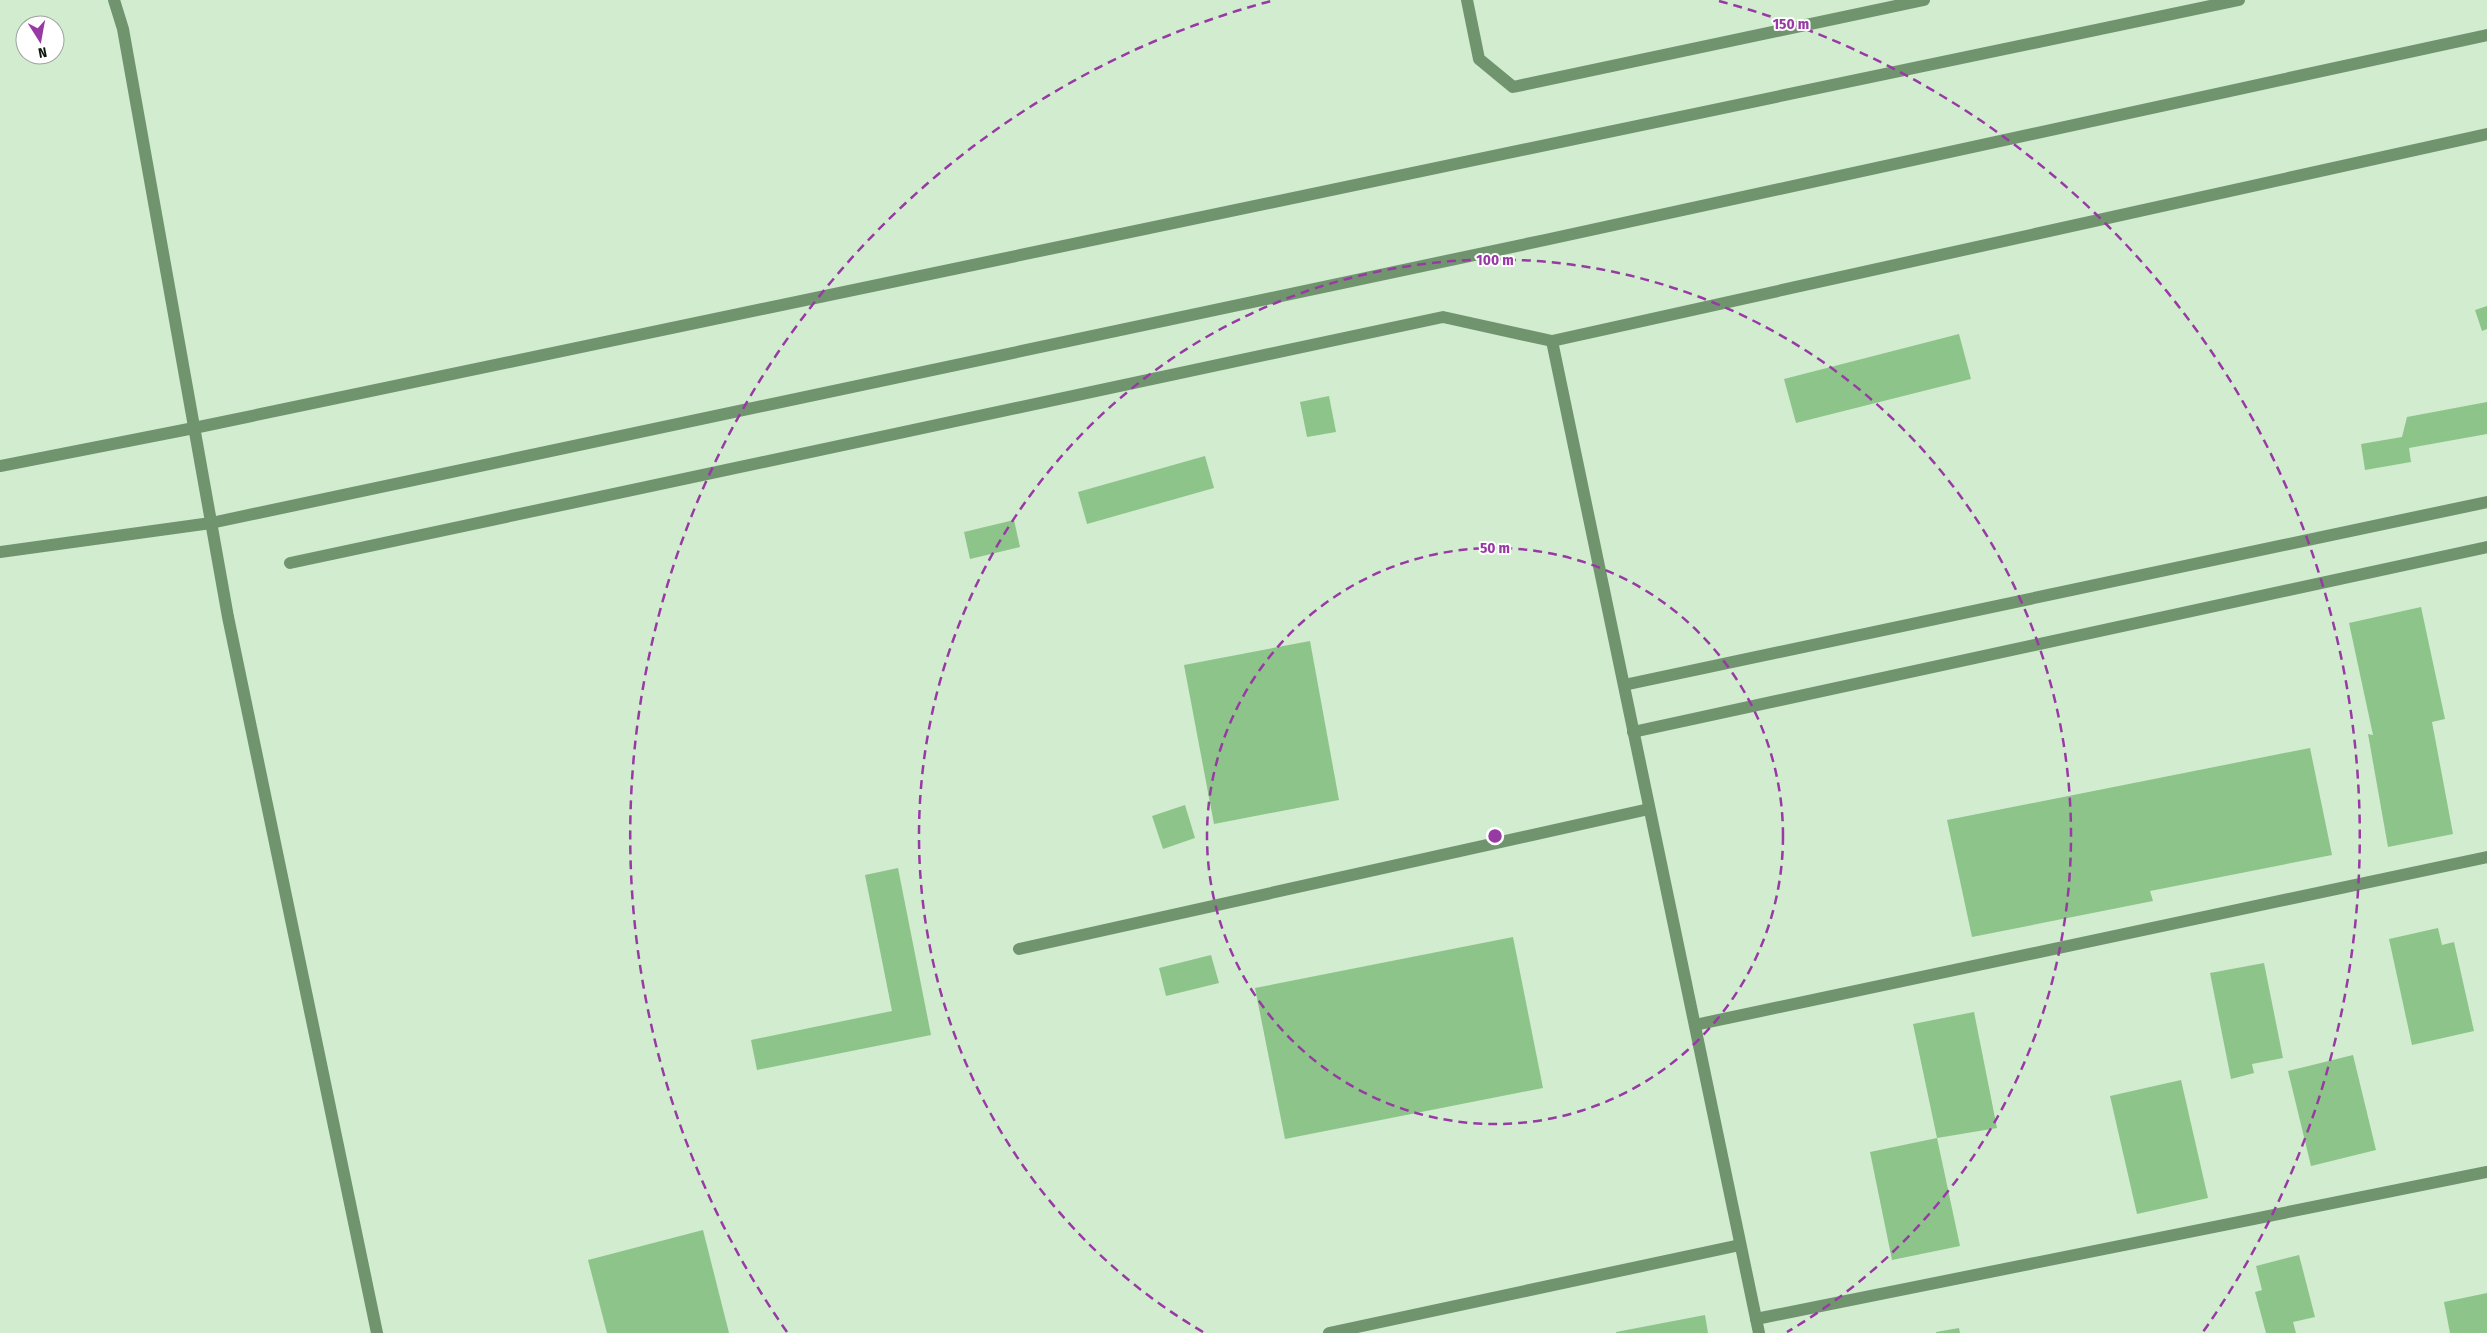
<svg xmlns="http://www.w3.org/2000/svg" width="2487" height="1333" viewBox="0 0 2487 1333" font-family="'Fira Sans Condensed',sans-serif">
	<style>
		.building { fill: #8dc48a }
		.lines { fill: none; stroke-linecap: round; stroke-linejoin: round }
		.street { stroke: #70956e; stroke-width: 12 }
		.ring { fill: none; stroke: #983aa3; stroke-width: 2.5; stroke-dasharray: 9 6 }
		.centre { fill: #983aa3; stroke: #fff; stroke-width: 2.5 }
		.ring-label { font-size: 15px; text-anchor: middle; font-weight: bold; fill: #983aa3; stroke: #fff; stroke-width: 4; stroke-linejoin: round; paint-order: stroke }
	</style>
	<rect width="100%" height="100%" fill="#d2ecd0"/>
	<g class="building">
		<polygon points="2487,306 2487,329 2482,331 2475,310"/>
		<polygon points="1959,334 1971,379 1796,423 1784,379"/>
		<polygon points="1329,396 1336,432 1307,437 1300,402"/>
		<polygon points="2487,402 2487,434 2409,448 2411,462 2365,470 2361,444 2402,437 2407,417"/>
		<polygon points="1205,456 1214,488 1087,524 1078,492"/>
		<polygon points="1014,520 1020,547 970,559 964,532"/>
		<polygon points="2421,607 2445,719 2432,722 2453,834 2388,847 2368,734 2373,735 2349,623"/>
		<polygon points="1310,641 1339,800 1214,824 1184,665"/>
		<polygon points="2310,748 2332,855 2150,891 2153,901 1972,937 1947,820"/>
		<polygon points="1185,805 1195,838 1163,849 1152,816"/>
		<polygon points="898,868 931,1035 757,1070 751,1040 892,1011 865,875"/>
		<polygon points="2438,928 2442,945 2454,942 2474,1031 2412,1045 2389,939"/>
		<polygon points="1513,937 1543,1088 1285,1139 1255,988"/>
		<polygon points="1211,955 1219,983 1166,996 1159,968"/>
		<polygon points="2264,963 2283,1058 2252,1064 2254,1073 2231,1079 2210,973"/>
		<polygon points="1974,1012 1997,1128 1937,1138 1960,1246 1892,1260 1870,1152 1937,1138 1913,1024"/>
		<polygon points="2353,1055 2376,1150 2311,1166 2288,1071"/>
		<polygon points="2181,1080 2208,1198 2137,1214 2110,1096"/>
		<polygon points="703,1230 729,1333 607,1333 588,1260"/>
		<polygon points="2299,1255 2315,1317 2293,1322 2296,1333 2266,1333 2255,1292 2262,1290 2256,1266"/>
		<polygon points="2487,1293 2487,1333 2450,1333 2444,1302"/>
		<polygon points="1705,1315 1708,1333 1616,1333 1616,1332"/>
		<polygon points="1959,1328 1960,1333 1936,1333 1936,1332"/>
	</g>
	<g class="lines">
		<g class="street">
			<polyline points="114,0 123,29 228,617 377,1333"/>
			<polyline points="1467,0 1479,59 1513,87 1924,0"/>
			<polyline points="1552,341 1759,1333"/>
			<polyline points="0,466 194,428 2239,0"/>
			<polyline points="0,552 211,523 1545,240 2487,35"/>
			<polyline points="290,563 1443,317 1552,341 2487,134"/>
			<polyline points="1624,685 2487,502"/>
			<polyline points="1633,732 2487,547"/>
			<polyline points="1019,949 1649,809"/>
			<polyline points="1695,1025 2487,857"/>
			<polyline points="1756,1319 2487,1172"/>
			<polyline points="1329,1333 1740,1245"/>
		</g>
	</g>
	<g class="ring">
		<circle cx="1495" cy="836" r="288"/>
		<path d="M1203 1332A576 576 0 1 1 1787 1332"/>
		<path d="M787 1332A864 864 0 0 1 1271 1M1719 1A864 864 0 0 1 2203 1332"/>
	</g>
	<circle cx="1495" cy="836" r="8" class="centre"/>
	<g class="ring-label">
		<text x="1791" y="29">150 m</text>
		<text x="1495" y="265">100 m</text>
		<text x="1495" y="553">50 m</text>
	</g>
	<g transform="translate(40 40) rotate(169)"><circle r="24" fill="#ffffff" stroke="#9ea29e"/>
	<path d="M0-4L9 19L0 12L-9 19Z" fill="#983aa3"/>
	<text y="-8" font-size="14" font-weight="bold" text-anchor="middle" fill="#0d160d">N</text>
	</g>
</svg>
